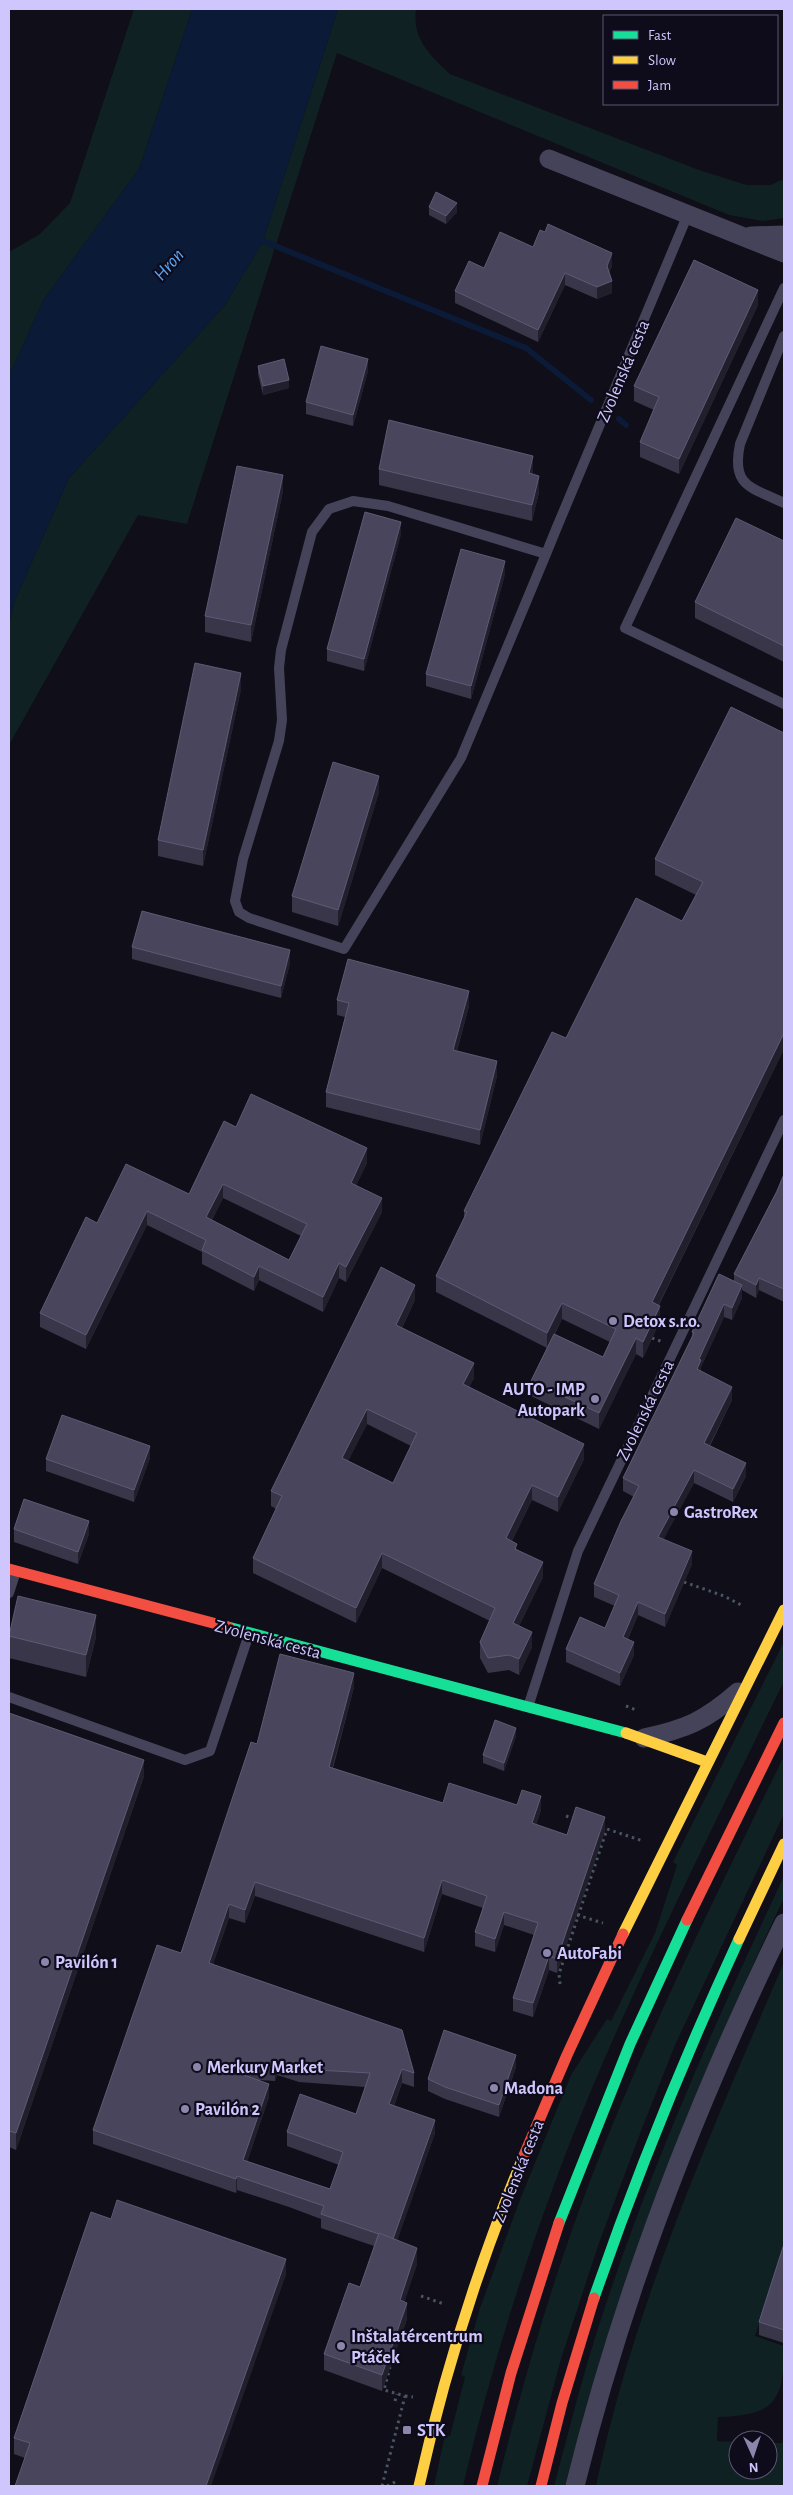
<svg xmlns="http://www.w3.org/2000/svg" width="793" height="2495" viewBox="0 0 793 2495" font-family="'Alegreya Sans',sans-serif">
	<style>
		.green { fill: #0f2122 }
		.water { fill: #0b1a37 }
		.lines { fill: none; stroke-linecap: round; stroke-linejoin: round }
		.stream { stroke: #0b1a37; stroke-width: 6 }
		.path { stroke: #485563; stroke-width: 3; stroke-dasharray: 2.5 4; stroke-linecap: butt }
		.lane { stroke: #454359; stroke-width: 10 }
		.street { stroke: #454359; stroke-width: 19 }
		.fast { stroke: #16e098; stroke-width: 11 }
		.slow { stroke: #ffcf43; stroke-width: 11 }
		.jam { stroke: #f24e42; stroke-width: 11 }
		.wall { fill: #393649; fill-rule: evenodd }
		.shaded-wall { fill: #221f2d }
		.building { fill: #49455c; stroke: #5e5a75; fill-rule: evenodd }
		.poi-dot { fill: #8c86ad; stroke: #0e0b1b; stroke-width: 2 }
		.labels { text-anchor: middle; stroke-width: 4.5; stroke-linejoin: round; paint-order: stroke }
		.street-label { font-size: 18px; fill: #cfc6fd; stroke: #0e0b1b }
		.poi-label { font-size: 18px; font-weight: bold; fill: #cfc6fd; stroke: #0e0b1b; text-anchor: start }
		.water-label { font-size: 19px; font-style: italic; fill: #57a8fb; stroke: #0e0b1b }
	</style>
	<rect width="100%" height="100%" fill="#100e18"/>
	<g class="green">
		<polygon points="134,9 192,9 139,169 44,299 9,376 9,252 40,234 70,203"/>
		<path d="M338,9H416C412,39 430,55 450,74L699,170L747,185H770L784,179V218L763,221L729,215L337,53L187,524L138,515L9,745V623L15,600L69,478L225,305L263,241Z"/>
		<path d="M784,1642V1681C723,1807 660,1932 604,2060C545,2197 497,2341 463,2486H434L445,2435L450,2436L465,2377L461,2375L480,2308L521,2197L571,2075L607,2019L611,2021L655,1933L677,1865L673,1862Z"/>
		<path d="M784,1756V1814L675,2045L641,2131L599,2243L561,2359L527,2486H497C523,2380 554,2274 593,2173C649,2030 717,1893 784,1756Z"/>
		<path d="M784,1876V1898C693,2089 619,2282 565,2486H554C567,2438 579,2389 594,2341C644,2181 713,2027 784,1876Z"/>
		<path d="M784,1962V2245L755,2336L784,2346C784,2402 775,2415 718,2417L717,2441L738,2442V2470H768V2443H784V2486H596C634,2304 711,2132 784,1962Z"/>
	</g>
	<polygon class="water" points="192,9 338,9 263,241 225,305 69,478 15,600 9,623 9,376 44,299 139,169"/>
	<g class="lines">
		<g class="stream">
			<polyline points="259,235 263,241 526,348 591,400"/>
			<polyline points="619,419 626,425"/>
		</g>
		<g class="path">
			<polyline points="652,1338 663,1342"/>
			<polyline points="684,1582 724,1596 743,1606"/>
			<polyline points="626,1706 636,1710"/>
			<polyline points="566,1816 576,1819"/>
			<polyline points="601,1827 643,1841"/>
			<polyline points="577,1915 603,1923"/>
			<polyline points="560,1984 559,1974 607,1829"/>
			<polyline points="421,2296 444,2304"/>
			<polyline points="405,2396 413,2397"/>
			<polyline points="395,2401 397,2394"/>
			<polyline points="382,2486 405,2396 384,2390 390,2367"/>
			<polyline points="387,2486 397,2481"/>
		</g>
		<g class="lane">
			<polyline points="784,288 625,628 784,704"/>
			<path d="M784,336L740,444C731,487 751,487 784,503"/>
			<polyline points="546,554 388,506 353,501 329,509 312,532 281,650 279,668 282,720 279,741 243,859 235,901 239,912 249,918 344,949 461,758 546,554 557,527 688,214"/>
			<polyline points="9,1593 16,1571"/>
			<polyline points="9,1697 185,1760 210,1751 249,1634"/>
			<polyline points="528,1707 578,1551 784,1120"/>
		</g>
		<g class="street">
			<polyline points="549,159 784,253"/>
			<polyline points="751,236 784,235"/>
			<path d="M644,1738C686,1729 705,1721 738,1692"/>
			<path d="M575,2486C623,2292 696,2103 784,1923"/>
		</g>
		<g class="fast">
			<polyline points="228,1627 626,1733"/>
			<polyline points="559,2223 630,2044 687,1920"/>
			<path d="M594,2298C636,2176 685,2056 739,1939"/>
		</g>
		<g class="slow">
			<polyline points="626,1733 707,1762"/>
			<polyline points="623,1934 784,1610"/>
			<polyline points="739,1939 784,1844"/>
			<path d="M419,2486C444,2374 478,2266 522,2160"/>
		</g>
		<g class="jam">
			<polyline points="9,1569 228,1627"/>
			<polyline points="687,1920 784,1723"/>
			<polyline points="522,2160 567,2055 623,1934"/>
			<polyline points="482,2486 511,2373 559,2223"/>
			<polyline points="541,2486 562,2403 594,2298"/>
		</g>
	</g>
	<g class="wall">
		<polygon points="429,207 457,212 446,224 429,215"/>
		<polygon points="533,247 612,266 609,273 612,293 597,299 565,285 538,342 455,303 455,291 484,268"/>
		<polygon points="758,305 679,474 640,457 640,442 654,410 634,401 634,386"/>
		<polygon points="258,366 289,388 263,395 258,374"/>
		<polygon points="368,371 353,426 306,414 306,402"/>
		<polygon points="379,469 533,472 533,474 539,492 532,521 379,485"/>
		<polygon points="283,491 251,642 205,632 205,616"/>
		<polygon points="401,534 364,671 327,661 327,649"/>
		<polygon points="784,541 784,662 695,618 695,602"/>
		<polygon points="505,574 471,699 426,686 426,674"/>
		<polygon points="241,689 203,866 158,856 158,840"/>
		<path d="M784,733V1049L659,1305L660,1321L643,1358L636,1354L599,1429L531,1396V1381L547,1348L436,1292V1276L464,1219V1211L566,1038L682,921L696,895L655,875V859ZM562,1319L610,1342L603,1357L555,1334Z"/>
		<polygon points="379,792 338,926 292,912 292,896"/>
		<polygon points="132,947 290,963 281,998 132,959"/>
		<polygon points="337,1000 469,1006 457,1051 497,1076 480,1145 326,1107 326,1092 345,1017 337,1015"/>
		<path d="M236,1127L367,1163L356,1185L382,1212L346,1282L339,1278L323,1312L259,1280L254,1291L202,1264V1252L147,1225L86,1349L40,1327V1313L97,1223L189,1194ZM223,1198L301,1236L289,1260L212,1220Z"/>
		<polygon points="784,1174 784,1302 759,1290 756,1298 742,1290 742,1298 732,1320 724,1317 701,1367 701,1371 732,1400 710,1446 746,1476 733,1502 694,1483 663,1539 692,1564 665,1627 638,1615 628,1639 634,1655 620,1686 566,1662 566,1649 605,1628 615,1606 594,1597 594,1584 634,1497 623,1491 623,1478 692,1337 692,1332 734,1281 734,1274 777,1191"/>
		<path d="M415,1300L402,1328L474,1378L469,1387L584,1459L558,1512L532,1500L512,1541L517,1550L543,1577L519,1626L532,1647L519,1675L509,1670L488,1673L480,1658V1642L490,1621L382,1568L356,1623L253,1573V1558L276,1509L271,1506V1491ZM367,1424L411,1446L393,1483L348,1461Z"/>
		<polygon points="150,1458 134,1502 46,1471 46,1459"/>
		<polygon points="14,1529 89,1534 78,1564 14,1542"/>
		<polygon points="9,1635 96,1637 86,1677 9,1658"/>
		<path d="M354,1687L333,1768L443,1803L517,1805L541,1810L536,1825L567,1835L605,1831L557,1973L549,1970L533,2017L513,2011V1998L534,1935L504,1925L495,1952L475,1946V1932L483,1908L442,1894L424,1952L255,1896L245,1923L229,1918L213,1964L414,2073V2087L402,2083L394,2106L435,2133L397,2240L417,2264L404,2302L407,2319L382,2391L324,2370V2354L360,2287L374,2246L321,2228V2219L289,2207L237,2190L236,2193L93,2144V2130L181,1953L257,1744ZM277,2075L299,2082L365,2087L356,2114L287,2132V2146L339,2165L330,2189L247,2162L269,2097L259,2080L275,2081Z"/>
		<polygon points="9,1713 144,1776 16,2150 9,2147"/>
		<polygon points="516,1736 504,1771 483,1763 483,1755"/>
		<polygon points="516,2067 499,2117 445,2099 428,2091 428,2079"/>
		<polygon points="111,2219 286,2275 25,2458 14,2454 14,2438"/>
		<polygon points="784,2244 784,2343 759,2335 759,2322"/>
	</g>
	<g class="shaded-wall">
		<polygon points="457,203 457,212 446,224 446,216"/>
		<polygon points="612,253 612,266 607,278 607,266"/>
		<polygon points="565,273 565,285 538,342 538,330"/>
		<polygon points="612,281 612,293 597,299 597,287"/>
		<polygon points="758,290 758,305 679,474 679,459"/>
		<polygon points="368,359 368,371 353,426 353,415"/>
		<polygon points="289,380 289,388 263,395 263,386"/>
		<polygon points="533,456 533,472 529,489 529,473"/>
		<polygon points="283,475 283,491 251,642 251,625"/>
		<polygon points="539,476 539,492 532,521 532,505"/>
		<polygon points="401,522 401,534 364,671 364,659"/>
		<polygon points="505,561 505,574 471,699 471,686"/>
		<polygon points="241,673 241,689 203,866 203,850"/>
		<polygon points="379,776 379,792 338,926 338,910"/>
		<polygon points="290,950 290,963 281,998 281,986"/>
		<polygon points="469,991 469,1006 453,1065 453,1050"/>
		<polygon points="784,1033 784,1049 652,1318 652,1302"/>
		<polygon points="497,1061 497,1076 480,1145 480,1130"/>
		<polygon points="367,1148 367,1163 351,1197 351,1183"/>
		<polygon points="223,1184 223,1198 206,1232 206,1217"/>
		<polygon points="382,1198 382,1212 346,1282 346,1267"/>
		<polygon points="147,1211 147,1225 86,1349 86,1335"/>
		<polygon points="339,1263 339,1278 323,1312 323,1297"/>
		<polygon points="259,1266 259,1280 254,1291 254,1277"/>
		<polygon points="759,1278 759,1290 756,1298 756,1285"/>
		<polygon points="415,1285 415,1300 396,1340 396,1325"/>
		<polygon points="742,1285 742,1298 732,1320 732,1308"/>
		<polygon points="562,1303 562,1319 547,1349 547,1333"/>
		<polygon points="724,1304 724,1317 701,1367 701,1373 697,1369 699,1359"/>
		<polygon points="660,1306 660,1321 643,1358 643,1342"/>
		<polygon points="636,1338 636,1354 599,1429 599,1413"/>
		<polygon points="474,1363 474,1378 463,1400 463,1384"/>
		<polygon points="732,1387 732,1400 704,1456 704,1443"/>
		<polygon points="367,1409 367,1424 342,1473 342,1458"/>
		<polygon points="584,1444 584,1459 558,1512 558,1497"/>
		<polygon points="150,1446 150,1458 134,1502 134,1490"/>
		<polygon points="746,1463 746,1476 733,1502 733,1489"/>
		<polygon points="694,1470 694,1483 658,1550 658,1537"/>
		<polygon points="532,1485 532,1500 506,1553 506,1538"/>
		<polygon points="89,1521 89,1534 78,1564 78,1552"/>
		<polygon points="692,1551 692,1564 665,1627 665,1614"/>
		<polygon points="382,1553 382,1568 356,1623 356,1608"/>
		<polygon points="543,1562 543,1577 513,1638 513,1623"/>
		<polygon points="638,1602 638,1615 623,1650 623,1637"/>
		<polygon points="96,1615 96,1637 86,1677 86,1655"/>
		<polygon points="532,1632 532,1647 519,1675 519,1659"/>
		<polygon points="634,1642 634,1655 620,1686 620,1673"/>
		<polygon points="354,1673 354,1687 329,1780 329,1767"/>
		<polygon points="516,1728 516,1736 504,1771 504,1763"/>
		<polygon points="144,1760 144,1776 16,2150 16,2133"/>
		<polygon points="541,1796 541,1810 532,1837 532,1823"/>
		<polygon points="605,1817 605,1831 557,1973 557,1959"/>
		<polygon points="442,1880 442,1894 424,1952 424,1938"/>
		<polygon points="255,1882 255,1896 245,1923 245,1910"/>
		<polygon points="229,1904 229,1918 209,1976 209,1963"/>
		<polygon points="504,1912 504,1925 495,1952 495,1939"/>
		<polygon points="549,1956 549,1970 533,2017 533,2003"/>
		<polygon points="516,2055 516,2067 499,2117 499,2105"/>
		<polygon points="277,2061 277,2075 275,2081 275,2067"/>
		<polygon points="402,2069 402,2083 389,2118 389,2104"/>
		<polygon points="269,2084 269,2097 243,2174 243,2160"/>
		<polygon points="435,2120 435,2133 393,2253 393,2239"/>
		<polygon points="237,2176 237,2190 236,2193 236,2179"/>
		<polygon points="417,2248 417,2264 400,2316 400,2300"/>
		<polygon points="286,2259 286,2275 211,2486 206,2486"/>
		<polygon points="407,2303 407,2319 382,2391 382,2375"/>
	</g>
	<g class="building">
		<polygon points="436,192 457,203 446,216 429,207"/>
		<polygon points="548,224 612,253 607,266 612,281 597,287 565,273 538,330 455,291 469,261 484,268 500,232 533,247 540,230 545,232"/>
		<polygon points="694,260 758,290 679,459 640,442 659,397 634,386"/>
		<polygon points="321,346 368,359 353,415 306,402"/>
		<polygon points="284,359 289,380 263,386 258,366"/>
		<polygon points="389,420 533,456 529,473 539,476 532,505 379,469"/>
		<polygon points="237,466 283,475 251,625 205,616"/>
		<polygon points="365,512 401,522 364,659 327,649"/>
		<polygon points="736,518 784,541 784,646 695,602"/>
		<polygon points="461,549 505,561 471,686 426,674"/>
		<polygon points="195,663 241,673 203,850 158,840"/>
		<polygon points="731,707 784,733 784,1033 652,1302 660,1306 643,1342 636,1338 599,1413 531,1381 554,1334 603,1357 616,1329 562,1303 547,1333 436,1276 467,1212 464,1211 552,1032 566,1038 636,898 682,921 703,882 655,859"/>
		<polygon points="333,762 379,776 338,910 292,896"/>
		<polygon points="142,911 290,950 281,986 132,947"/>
		<polygon points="348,959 469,991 453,1050 497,1061 480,1130 326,1092 349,1003 337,1000"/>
		<path d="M251,1094L367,1148L351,1183L382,1198L346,1267L339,1263L323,1297L259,1266L254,1277L202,1250L206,1240L147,1211L86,1335L40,1313L86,1217L97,1223L126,1164L189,1194L224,1121L236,1127ZM223,1184L307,1224L289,1260L206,1217Z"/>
		<polygon points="784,1174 784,1289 759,1278 756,1285 734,1274 777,1191"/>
		<path d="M381,1267L415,1285L396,1325L474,1363L463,1384L584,1444L558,1497L532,1485L506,1538L517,1544L515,1549L543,1562L513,1623L532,1632L519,1659L509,1655L488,1658L480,1642L495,1608L382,1553L356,1608L253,1558L282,1496L271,1491ZM367,1409L417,1433L393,1483L342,1458Z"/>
		<polygon points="719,1274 742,1285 732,1308 724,1304 699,1359 701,1360 697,1369 732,1387 704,1443 746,1463 733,1489 694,1470 658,1537 692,1551 665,1614 638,1602 623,1637 634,1642 620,1673 566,1649 580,1617 605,1628 619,1595 594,1584 621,1521 639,1486 623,1478 694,1333 692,1332"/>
		<polygon points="62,1415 150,1446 134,1490 46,1459"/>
		<polygon points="24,1499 89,1521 78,1552 14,1529"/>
		<polygon points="18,1596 96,1615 86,1655 9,1636"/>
		<path d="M280,1654L354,1673L329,1767L443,1803L449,1783L517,1805L522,1790L541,1796L532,1823L567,1835L576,1807L605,1817L557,1959L549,1956L533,2003L513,1998L538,1923L504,1912L495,1939L475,1932L487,1896L442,1880L424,1938L255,1882L245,1910L229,1904L209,1963L402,2030L414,2073L402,2069L389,2104L435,2120L393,2239L321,2214L324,2206L289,2194L237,2176L236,2179L93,2130L157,1945L181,1953L251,1742L257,1744ZM277,2061L299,2069L370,2073L356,2114L300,2094L287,2132L343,2152L330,2189L243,2160L269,2084L216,2065L275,2067Z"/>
		<polygon points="9,1713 144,1760 16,2133 9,2131"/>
		<polygon points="495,1720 516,1728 504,1763 483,1755"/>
		<polygon points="444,2030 516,2055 499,2105 445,2087 428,2079"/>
		<polygon points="117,2200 286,2259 206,2486 15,2486 30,2443 14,2438 91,2212 111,2219"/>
		<polygon points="379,2233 417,2248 400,2300 407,2303 382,2375 324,2354 349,2283 360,2287"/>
		<polygon points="784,2244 784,2330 759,2322"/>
	</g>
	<g class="poi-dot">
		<circle cx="613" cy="1321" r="5"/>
		<circle cx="595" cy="1399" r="5"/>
		<circle cx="674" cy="1512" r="5"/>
		<circle cx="547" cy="1953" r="5"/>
		<circle cx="45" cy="1962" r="5"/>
		<circle cx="197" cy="2067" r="5"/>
		<circle cx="494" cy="2088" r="5"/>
		<circle cx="185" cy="2109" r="5"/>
		<circle cx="341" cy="2346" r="5"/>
		<rect x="402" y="2425" width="10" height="10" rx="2.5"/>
	</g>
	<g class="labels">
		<g class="street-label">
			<text transform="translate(623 371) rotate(-67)" y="6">Zvolenská cesta</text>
			<text transform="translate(645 1410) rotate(-64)" y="6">Zvolenská cesta</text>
			<text transform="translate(268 1639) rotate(15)" y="6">Zvolenská cesta</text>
			<text transform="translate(518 2171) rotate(-68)" y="6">Zvolenská cesta</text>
		</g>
		<g class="poi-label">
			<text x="623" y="1327">Detox s.r.o.</text>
			<text x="585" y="1395" text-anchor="end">AUTO - IMP<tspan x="585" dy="21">Autopark</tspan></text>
			<text x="684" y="1518">GastroRex</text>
			<text x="557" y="1959">AutoFabi</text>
			<text x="55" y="1968">Pavilón 1</text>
			<text x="207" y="2073">Merkury Market</text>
			<text x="504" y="2094">Madona</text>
			<text x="195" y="2115">Pavilón 2</text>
			<text x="351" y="2342">Inštalatércentrum<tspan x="351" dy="21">Ptáček</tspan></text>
			<text x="417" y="2436">STK</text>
		</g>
		<g class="water-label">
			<text transform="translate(168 264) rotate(-49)" y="7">Hron</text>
		</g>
	</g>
	<rect width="793" height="2495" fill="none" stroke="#cfc6fd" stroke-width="20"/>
	<rect x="603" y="15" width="175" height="90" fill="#0e0b1b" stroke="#5b5675"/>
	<rect x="613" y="31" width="25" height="8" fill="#16e098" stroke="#5b5675"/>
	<text x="648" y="40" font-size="15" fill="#cfc6fd">Fast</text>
	<rect x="613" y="56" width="25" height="8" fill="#ffcf43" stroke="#5b5675"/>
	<text x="648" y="65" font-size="15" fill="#cfc6fd">Slow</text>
	<rect x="613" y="81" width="25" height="8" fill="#f24e42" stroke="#5b5675"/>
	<text x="648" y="90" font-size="15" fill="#cfc6fd">Jam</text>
	<g transform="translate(753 2455) rotate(177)"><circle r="24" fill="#0e0b1b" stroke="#5b5675"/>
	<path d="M0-4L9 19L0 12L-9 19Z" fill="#8c86ad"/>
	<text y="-8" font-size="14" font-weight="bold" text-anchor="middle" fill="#cfc6fd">N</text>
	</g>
</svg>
